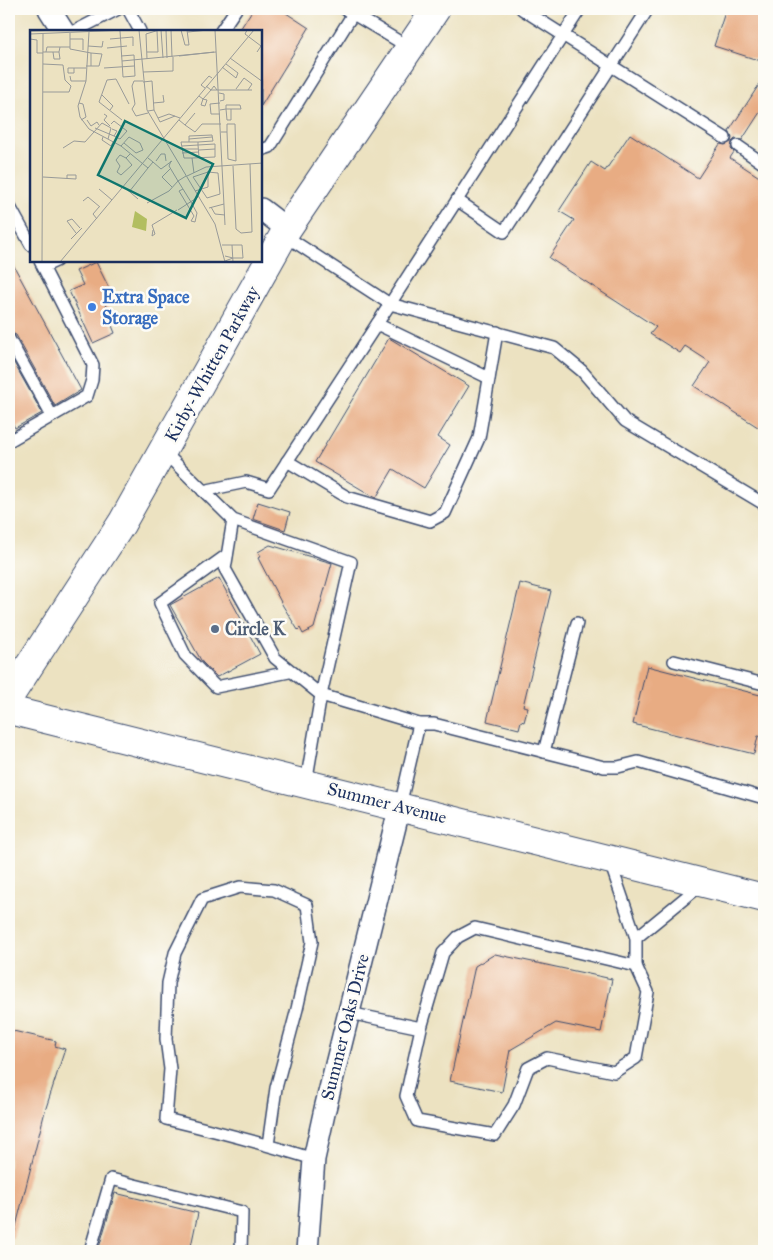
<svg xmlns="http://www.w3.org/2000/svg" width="773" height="1260" viewBox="0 0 773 1260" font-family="'IM FELL Great Primer',serif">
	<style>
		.building { fill: #e8ac83 }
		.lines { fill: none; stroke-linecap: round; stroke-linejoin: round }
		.lane-casing { stroke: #3a4a6d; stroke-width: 14 }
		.street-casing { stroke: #3a4a6d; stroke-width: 24 }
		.secondary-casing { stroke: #3a4a6d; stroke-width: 30 }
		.primary-casing { stroke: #3a4a6d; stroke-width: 30 }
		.lane { stroke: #fff; stroke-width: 11 }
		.street { stroke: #fff; stroke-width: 21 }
		.secondary { stroke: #fff; stroke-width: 28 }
		.primary { stroke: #fff; stroke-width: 28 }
		.shop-dot { fill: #3f7fe0; stroke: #fdfcf7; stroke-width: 2 }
		.service-dot { fill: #5c6f8a; stroke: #fdfcf7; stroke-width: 2 }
		.labels { text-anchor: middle; stroke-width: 5; stroke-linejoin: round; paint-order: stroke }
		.shop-label { font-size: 18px; font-weight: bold; fill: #366cbe; stroke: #fdfcf7; text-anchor: start }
		.street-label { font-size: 18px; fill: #1b2f5e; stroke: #fdfcf7 }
		.service-label { font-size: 18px; font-weight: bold; fill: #4e5e75; stroke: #fdfcf7; text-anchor: start }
		.inset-road { fill: none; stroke: #989a99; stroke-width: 1 }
		.view { fill: #0f766e; fill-opacity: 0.15; stroke: #0f766e; stroke-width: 2.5 }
		.inset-edge { fill: none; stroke: #1b2f5e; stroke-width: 2.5 }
	</style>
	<rect width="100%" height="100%" fill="#fdfcf7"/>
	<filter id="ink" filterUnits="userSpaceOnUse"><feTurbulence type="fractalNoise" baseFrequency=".02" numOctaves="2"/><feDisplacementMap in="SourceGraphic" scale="10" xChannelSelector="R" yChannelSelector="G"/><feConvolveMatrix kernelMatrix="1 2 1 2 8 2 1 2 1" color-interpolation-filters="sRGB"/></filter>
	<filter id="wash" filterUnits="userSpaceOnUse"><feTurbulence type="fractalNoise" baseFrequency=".0096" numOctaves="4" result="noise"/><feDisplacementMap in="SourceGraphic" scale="20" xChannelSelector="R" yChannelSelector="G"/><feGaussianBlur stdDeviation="1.12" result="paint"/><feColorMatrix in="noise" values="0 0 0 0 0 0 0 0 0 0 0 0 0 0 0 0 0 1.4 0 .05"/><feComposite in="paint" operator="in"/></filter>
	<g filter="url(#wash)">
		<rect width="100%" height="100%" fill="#ece2c1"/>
		<g id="blocks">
			<g class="building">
				<polygon points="253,9 280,9 309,28 261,106 261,31 239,31"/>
				<polygon points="726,9 764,9 764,62 714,46"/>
				<polygon points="764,77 764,106 742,140 735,139 732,142 731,149 734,152 730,158 764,180 764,431 694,386 710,362 685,346 680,353 650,334 656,327 549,258 574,220 559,211 591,162 605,171 630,134 698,178 720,144 725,145 731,142 732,138 729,131"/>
				<polygon points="9,257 81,390 55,406 16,335 9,332"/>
				<polygon points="96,262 112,294 103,298 111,315 108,316 115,333 93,343 69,291 83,285 76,271"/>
				<polygon points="389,338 469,386 438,437 450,445 424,488 393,469 376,498 315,462"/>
				<polygon points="9,354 42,413 15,428 9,417"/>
				<polygon points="258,502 290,512 285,530 253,519"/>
				<polygon points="270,545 332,563 314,628 303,634 300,628 298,630 283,606 258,558 261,556 258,552"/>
				<polygon points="219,578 260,654 217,677 202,662 170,605"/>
				<polygon points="520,583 551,591 523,706 528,707 524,722 521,721 519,729 487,721"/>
				<polygon points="647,666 764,696 764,737 758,736 754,754 633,724"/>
				<polygon points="495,954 612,979 601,1032 556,1023 510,1050 502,1092 450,1081 475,966"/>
				<polygon points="9,1030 56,1041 55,1046 65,1049 45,1111 13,1238 9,1238"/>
				<polygon points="115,1193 198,1213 190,1251 98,1251"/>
			</g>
		</g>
	</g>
	<g filter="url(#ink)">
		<use href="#blocks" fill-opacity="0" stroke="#3a4a6d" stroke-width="1"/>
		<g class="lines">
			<g class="lane-casing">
				<g id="lane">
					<polyline points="128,9 140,31"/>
					<polyline points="345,9 410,48"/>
					<polyline points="522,9 725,138"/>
					<polyline points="75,31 118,9"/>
					<polyline points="221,31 236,9"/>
					<polyline points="738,146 764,164"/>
					<polyline points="261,150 270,147 356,9"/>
					<polyline points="457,200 504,232 648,9"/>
					<polyline points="9,205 31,245"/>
					<polyline points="284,235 390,304 580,9"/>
					<polyline points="43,267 56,261"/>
					<polyline points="377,324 489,378"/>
					<polyline points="9,339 52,416"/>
					<polyline points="9,441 87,396 92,380 93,365 40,261"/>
					<polyline points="163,451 233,520 351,562 321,695 275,658 225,569 233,520"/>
					<polyline points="287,461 347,497 430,521 445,513 479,438 497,332"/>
					<polyline points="203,491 246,482 269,489 390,304 554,348 582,371 625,421 764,504"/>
					<polyline points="227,555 160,603 185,655 216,687 289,672"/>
					<polyline points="674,661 764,684"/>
					<polyline points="419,724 434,724 604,767 618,767 638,762 764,798"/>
					<polyline points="544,752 577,623"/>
					<polyline points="306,783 321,695 419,724 400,806"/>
					<polyline points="610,862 636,938"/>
					<polyline points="636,966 636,938 702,884"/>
					<polyline points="349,1013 421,1028 443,953 458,937 475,928 636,966 648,992 636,1058 614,1072 547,1058 528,1068 514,1105 495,1135 417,1121 406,1096 421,1028"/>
					<path d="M268,1145L276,1088L297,1009L312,942L307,905L274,890L240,887L202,899L175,953L168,983L166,1039L170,1069L166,1119C216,1131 265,1144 314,1159"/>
					<polyline points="90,1251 111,1179 242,1212 241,1251"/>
				</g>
			</g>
			<g class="street-casing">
				<g id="street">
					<polyline points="49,9 63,31"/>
					<polyline points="261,209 287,229"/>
					<polyline points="307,1251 314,1159 325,1109 400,806"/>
				</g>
			</g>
			<g class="secondary-casing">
				<polyline id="secondary" points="9,697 122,523 287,229 436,9"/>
			</g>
			<g class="primary-casing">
				<polyline id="primary" points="9,710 764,898"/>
			</g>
			<use href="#lane" class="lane"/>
			<use href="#street" class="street"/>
			<use href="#secondary" class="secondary"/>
			<use href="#primary" class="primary"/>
		</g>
	</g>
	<circle class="shop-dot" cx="92" cy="307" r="5"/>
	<circle class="service-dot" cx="215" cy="629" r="5"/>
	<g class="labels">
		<g class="shop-label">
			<text x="102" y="303">Extra Space<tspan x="102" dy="21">Storage</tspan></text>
		</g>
		<g class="street-label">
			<text transform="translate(212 364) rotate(-61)" y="6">Kirby-Whitten Parkway</text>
			<text transform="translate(387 803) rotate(14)" y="6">Summer Avenue</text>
			<text transform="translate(345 1027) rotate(-76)" y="6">Summer Oaks Drive</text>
		</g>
		<g class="service-label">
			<text x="225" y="635">Circle K</text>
		</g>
	</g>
	<g transform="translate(30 30)">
		<rect width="232" height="232" fill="#ece2c1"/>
		<path d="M105,181L117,189L116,201L102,197Z" fill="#b2be60"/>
		<path class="inset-road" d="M109,0L117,80L185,194L195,232M131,0L133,28M136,0L137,28M141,0L142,27M151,0L155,15H159L157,0M185,0L195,195M217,0L215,4L231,16L227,22M0,1L32,0M90,1L92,31L93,47L105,46L104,25L91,26M59,2L56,51L48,76L50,87L59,99L91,116L118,138L123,132L118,128M158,2L178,0M40,3V19L61,23V36H56M0,4L96,0M0,9L7,10V23H13M40,9H53V20M80,9L103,7V16M58,16L72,17L73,11M77,18L97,16M13,22H29L30,17H40M16,22L17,17H30M23,22L24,29H30L29,22M117,22H128L127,1M61,23L72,24L69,36H61M149,26L184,22M200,28L233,52M117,29L116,4L129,0M92,31L186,22M13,34L33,35L35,50L41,56L39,62H13M192,37L206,48L208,43L196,34M44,38V43H38V38H56M74,38L104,36M113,42L143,41V27M40,46L41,51H56M113,51H104L102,56L105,74L102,79L106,86L118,83M113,52L122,51L124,80M184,56L187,60H181ZM175,58L171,55L179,46L182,48M206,59L214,48L222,54L218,60M187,60H222M189,63L194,64V70L190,71M72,65L83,76L80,80M169,66L173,69L181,60L176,56M173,69L177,70L175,76L171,75ZM49,73L53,74L56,87L51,90M123,73L134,72L133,65M190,73L180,74L181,84H190M190,80L196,79H211L210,75H196V79L197,90H201V79M118,81L124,80L128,88L139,84L150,88M74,84L77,86L74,90L80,96M128,88L130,92L145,86M57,90L61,96L67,92L69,95M92,90L69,72L77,50L86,49L99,74M149,90L155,95L165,83M81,94L84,91L97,101L90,109L84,106M155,95L165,102L172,94H191M65,98L84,106L87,101L82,99M191,102H197V94H205L206,131L198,129L197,102M73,107L72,110L81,116L83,112M159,109L182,107M159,112V106L182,105L183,111L168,112M168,115V112H151L154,128H162L185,127V114L168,115L169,127M91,116L99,107L110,113L113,120L106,123L94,113M152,116L168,115M33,118L44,111L55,112L72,93L81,98L78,109M152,119H168M169,120L185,119M152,123L169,122M96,128L90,125L86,130L90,136L87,142L91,145L102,135L96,128L100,124M162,128L164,143M126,131L131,124H135L136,131M123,132L131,139L142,131M203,136L206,199L211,203L222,202L220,134M141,138L132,147L142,157M178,142L188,143L190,164L177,168L163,147L178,142M157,146L176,137L233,133M13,147L46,149M37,149V145H46V149M94,157L108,169M69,159L82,170M153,159L149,161L164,186L161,191L165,192L167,183L161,172L148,151L156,146M165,161L178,157V141M99,162L118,138M53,171L58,167L70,177M117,173L139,161L148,151L139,136L141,131M181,177L185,184L195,185M179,178L194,174M148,180L168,167M67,189L63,184L69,177M123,200L122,206L125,204L122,195L147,180M46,203L37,191L42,189L50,198M41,209L52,198M192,215H212L213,228H203M202,215L203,232M195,226L203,228L195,231M12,232L13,3M30,232L224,0"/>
		<path class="view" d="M95,91L183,134L156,188L68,145Z"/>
		<rect width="232" height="232" class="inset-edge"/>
	</g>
	<rect width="773" height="1260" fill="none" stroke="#fdfcf7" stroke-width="30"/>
</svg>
